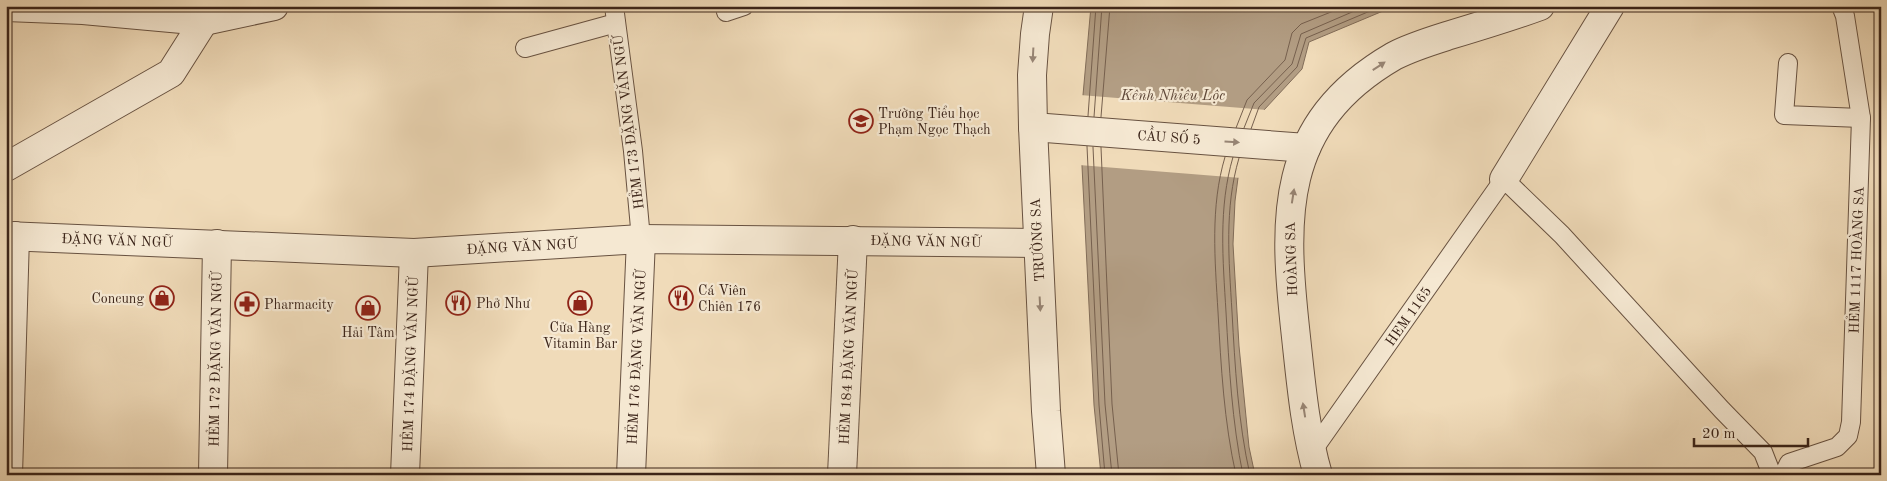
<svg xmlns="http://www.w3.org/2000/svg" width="1887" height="481" viewBox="0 0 1887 481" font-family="'Old Standard TT',serif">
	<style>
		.water { fill: #b29d83; stroke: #826d59 }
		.pier { fill: #f0dbb9 }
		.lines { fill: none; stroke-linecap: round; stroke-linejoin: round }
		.shore { stroke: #76604e; stroke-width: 1 }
		.service-casing { stroke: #685241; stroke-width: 20 }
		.minor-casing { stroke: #685241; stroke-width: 30 }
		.tertiary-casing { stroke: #685241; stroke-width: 30 }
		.service { stroke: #f5e8d2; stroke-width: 18 }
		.minor { stroke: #f5e8d2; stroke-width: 28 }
		.tertiary { stroke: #f5e8d2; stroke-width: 28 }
		.oneway { fill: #988676 }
		.labels { text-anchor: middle; stroke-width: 4.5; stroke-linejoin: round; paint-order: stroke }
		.poi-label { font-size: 14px; fill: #3b2419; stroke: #f5e8d2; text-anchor: start }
		.street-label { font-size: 14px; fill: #3b2419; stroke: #f5e8d2 }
		.water-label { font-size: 15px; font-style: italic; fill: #5f4839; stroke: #f5e8d2 }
	</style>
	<rect width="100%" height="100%" fill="#f0dbb9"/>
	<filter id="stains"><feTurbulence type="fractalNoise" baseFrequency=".004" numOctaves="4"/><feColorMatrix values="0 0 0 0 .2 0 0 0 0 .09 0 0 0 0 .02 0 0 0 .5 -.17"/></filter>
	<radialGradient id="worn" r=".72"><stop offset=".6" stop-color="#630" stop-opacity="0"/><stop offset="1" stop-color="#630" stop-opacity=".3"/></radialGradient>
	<polygon class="water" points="1091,6 1395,6 1309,42 1302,69 1264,110 1238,178 1235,201 1233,244 1239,346 1249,447 1255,475 1101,475 1094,405 1082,166 1083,95"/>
	<polygon class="pier" points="1080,95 1267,110 1248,156 1241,178 1079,165"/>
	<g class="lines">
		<g class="shore">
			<polyline points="1088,116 1096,6"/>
			<polyline points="1094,117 1102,6"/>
			<polyline points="1101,117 1110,6"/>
			<polyline points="1236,128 1247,100 1285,60 1292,33 1301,24 1346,6"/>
			<polyline points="1244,128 1254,103 1292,64 1301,34 1366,6"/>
			<polyline points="1251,129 1259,107 1297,67 1306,38 1382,6"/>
			<polyline points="1087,146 1099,405 1105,475"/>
			<polyline points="1093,147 1105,404 1112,475"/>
			<polyline points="1101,147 1112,404 1119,475"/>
			<path d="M1225,157C1210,207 1215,260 1218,312C1221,366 1224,422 1236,475"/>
			<path d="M1233,157C1218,208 1223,260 1226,312C1229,366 1232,422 1243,475"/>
			<path d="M1239,158C1224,209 1229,260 1232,312C1235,366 1238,422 1250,475"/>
		</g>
		<g class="service-casing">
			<g id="service">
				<polyline points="614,6 633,151 641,239"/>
				<polyline points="725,6 726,12 744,6"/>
				<polyline points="525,48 616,23"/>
				<polyline points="1788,63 1784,115 1861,118"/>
				<polyline points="1311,453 1504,179 1562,235 1722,410 1763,452 1772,475"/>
				<polyline points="1783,475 1789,463 1837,447 1848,436 1851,422 1861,118 1845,16 1841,6"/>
			</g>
		</g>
		<g class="minor-casing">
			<g id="minor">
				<polyline points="6,7 83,10 204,21 274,6"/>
				<polyline points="6,167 171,73 204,21"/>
				<polyline points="1504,179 1610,6"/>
				<polyline points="8,475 15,236"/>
				<polyline points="213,475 217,244"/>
				<polyline points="405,475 414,253"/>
				<polyline points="631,475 641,239"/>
				<polyline points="842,475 853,240"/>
			</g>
		</g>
		<g class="tertiary-casing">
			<g id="tertiary">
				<polyline points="1039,6 1035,34 1032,75 1033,127 1046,411 1051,475"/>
				<polyline points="1033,127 1306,148"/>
				<polyline points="6,236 414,253 641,239 1037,243"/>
				<path d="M1318,475C1305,430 1301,383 1296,337C1283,219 1277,124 1394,56C1411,47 1431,41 1450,35C1480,26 1510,17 1540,6"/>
			</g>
		</g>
		<use href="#service" class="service"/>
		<use href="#minor" class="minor"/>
		<use href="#tertiary" class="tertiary"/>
	</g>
	<defs><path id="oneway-solid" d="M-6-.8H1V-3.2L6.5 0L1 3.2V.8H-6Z" transform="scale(1.25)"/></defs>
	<g class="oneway">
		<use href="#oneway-solid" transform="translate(1033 55) rotate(93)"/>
		<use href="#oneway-solid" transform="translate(1379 66) rotate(-33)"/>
		<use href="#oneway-solid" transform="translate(1232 142) rotate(4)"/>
		<use href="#oneway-solid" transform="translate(1293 196) rotate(-81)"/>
		<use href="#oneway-solid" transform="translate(1040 304) rotate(87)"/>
		<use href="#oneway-solid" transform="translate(1304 410) rotate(-99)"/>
	</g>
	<defs>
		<g id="school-ring" transform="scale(1.25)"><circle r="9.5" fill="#f5e8d2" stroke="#8f2418" stroke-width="1.5"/><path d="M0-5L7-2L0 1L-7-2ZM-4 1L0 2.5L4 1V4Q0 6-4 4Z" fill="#8f2418"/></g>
		<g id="shop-ring" transform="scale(1.25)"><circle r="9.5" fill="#f5e8d2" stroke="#8f2418" stroke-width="1.5"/><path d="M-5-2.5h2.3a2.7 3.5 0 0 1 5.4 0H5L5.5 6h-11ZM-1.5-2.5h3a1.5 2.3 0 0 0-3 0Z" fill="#8f2418"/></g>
		<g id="restaurant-ring" transform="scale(1.25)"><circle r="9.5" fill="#f5e8d2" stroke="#8f2418" stroke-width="1.5"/><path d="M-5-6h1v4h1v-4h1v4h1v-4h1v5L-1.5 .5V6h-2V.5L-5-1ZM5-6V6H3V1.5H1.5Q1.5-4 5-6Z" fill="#8f2418"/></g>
		<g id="pharmacy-ring" transform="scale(1.25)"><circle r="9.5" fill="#f5e8d2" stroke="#8f2418" stroke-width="1.5"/><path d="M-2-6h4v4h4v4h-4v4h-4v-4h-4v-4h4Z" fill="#8f2418"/></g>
	</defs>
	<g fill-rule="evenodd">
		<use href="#school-ring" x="861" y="121"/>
		<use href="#shop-ring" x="162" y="298"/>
		<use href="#restaurant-ring" x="681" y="298"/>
		<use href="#restaurant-ring" x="458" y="303"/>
		<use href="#shop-ring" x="580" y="303"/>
		<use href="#pharmacy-ring" x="247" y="304"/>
		<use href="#shop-ring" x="368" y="308"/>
	</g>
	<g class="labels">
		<g class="poi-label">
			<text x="878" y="118">Trường Tiểu học<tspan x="878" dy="16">Phạm Ngọc Thạch</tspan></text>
			<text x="698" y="295">Cá Viên<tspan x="698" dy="16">Chiên 176</tspan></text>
			<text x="144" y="303" text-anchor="end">Concung</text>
			<text x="476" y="308">Phở Như</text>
			<text x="264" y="309">Pharmacity</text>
			<text x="580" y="332" text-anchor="middle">Cửa Hàng<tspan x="580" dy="16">Vitamin Bar</tspan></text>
			<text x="368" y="337" text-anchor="middle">Hải Tâm</text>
		</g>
		<g class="street-label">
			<text transform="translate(628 122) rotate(-97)" y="5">HẺM 173 ĐẶNG VĂN NGỮ</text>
			<text transform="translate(1169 137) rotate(4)" y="5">CẦU SỐ 5</text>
			<text transform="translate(117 240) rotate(2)" y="5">ĐẶNG VĂN NGỮ</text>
			<text transform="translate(1037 240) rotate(-93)" y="5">TRƯỜNG SA</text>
			<text transform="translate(926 241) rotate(1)" y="5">ĐẶNG VĂN NGỮ</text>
			<text transform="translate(522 246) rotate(-3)" y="5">ĐẶNG VĂN NGỮ</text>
			<text transform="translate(1291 259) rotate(-92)" y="5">HOÀNG SA</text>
			<text transform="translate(1856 260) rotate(-88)" y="5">HẺM 1117 HOÀNG SA</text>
			<text transform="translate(1408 316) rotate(-55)" y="5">HEM 1165</text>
			<text transform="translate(636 357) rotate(-87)" y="5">HẺM 176 ĐẶNG VĂN NGỮ</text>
			<text transform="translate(848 357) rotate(-87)" y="5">HẺM 184 ĐẶNG VĂN NGỮ</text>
			<text transform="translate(215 359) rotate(-89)" y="5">HẺM 172 ĐẶNG VĂN NGỮ</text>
			<text transform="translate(410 364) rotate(-88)" y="5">HẺM 174 ĐẶNG VĂN NGỮ</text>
		</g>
		<g class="water-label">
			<text x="1173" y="100">Kênh Nhiêu Lộc</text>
		</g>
	</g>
	<rect width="1887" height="481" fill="none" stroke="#f0dbb9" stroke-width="25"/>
	<rect x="8" y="8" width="1872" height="466" fill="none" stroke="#3b2419" stroke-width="2.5"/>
	<rect x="12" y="12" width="1862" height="456" fill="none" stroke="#3b2419"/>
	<path d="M1694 438v8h114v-8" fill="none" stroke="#3b2419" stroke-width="2.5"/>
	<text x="1702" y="438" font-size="15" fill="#3b2419" stroke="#f5e8d2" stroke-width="4" paint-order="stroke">20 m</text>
	<rect width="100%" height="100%" filter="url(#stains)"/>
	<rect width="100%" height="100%" fill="url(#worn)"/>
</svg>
